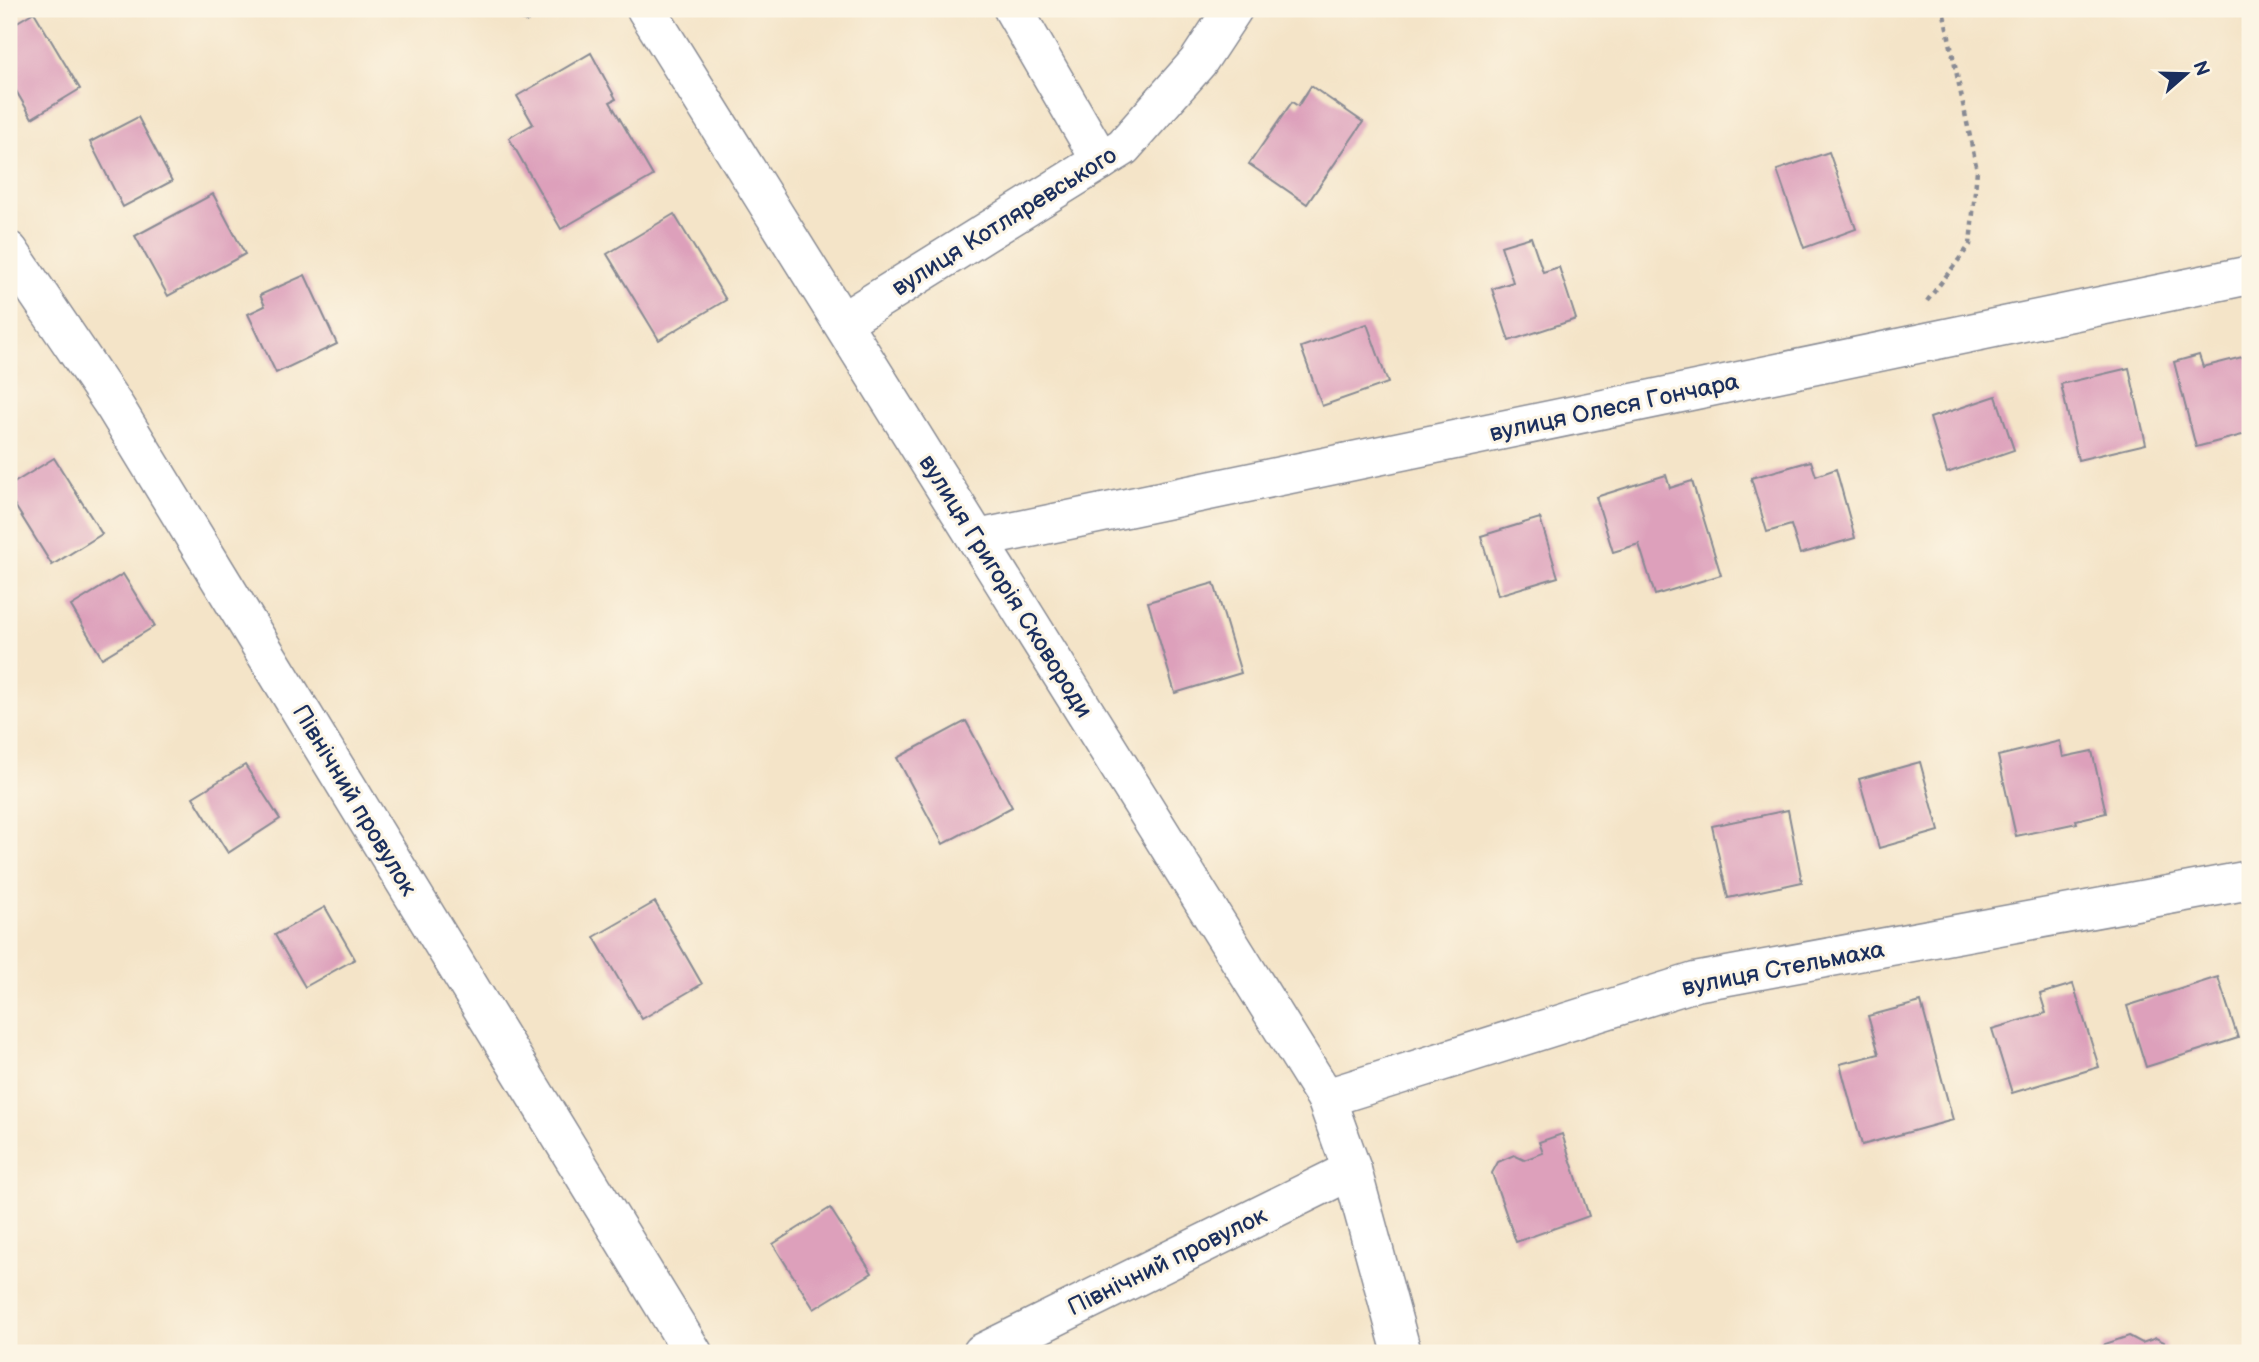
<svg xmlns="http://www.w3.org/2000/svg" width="2259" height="1362" viewBox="0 0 2259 1362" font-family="'Balsamiq Sans',sans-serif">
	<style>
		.building { fill: #dda0bb }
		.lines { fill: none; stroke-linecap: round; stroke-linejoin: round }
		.street-casing { stroke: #888a93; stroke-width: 41 }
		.path { stroke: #888a93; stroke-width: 4.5; stroke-dasharray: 5 5; stroke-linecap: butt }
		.street { stroke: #fff; stroke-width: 38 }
		.labels { text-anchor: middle; stroke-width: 6; stroke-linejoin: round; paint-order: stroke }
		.street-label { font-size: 24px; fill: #1b2f5e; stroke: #fcf5e5 }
	</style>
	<rect width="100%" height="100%" fill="#fcf5e5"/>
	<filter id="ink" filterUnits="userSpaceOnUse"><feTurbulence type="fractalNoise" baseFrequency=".0143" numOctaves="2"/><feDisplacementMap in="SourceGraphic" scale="14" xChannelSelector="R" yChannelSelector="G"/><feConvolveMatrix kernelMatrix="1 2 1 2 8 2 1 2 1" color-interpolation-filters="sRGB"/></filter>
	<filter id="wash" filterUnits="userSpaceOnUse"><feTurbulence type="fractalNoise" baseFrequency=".00686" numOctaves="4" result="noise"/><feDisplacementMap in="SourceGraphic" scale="28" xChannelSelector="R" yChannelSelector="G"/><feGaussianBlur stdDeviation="1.57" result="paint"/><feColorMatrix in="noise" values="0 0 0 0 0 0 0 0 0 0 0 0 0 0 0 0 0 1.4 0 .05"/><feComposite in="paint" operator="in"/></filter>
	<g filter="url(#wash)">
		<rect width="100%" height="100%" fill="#f4e4c8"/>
		<g id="blocks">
			<g class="building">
				<polygon points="497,9 548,9 526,22"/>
				<polygon points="34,12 80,89 32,118 9,79 9,27"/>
				<polygon points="591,53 616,99 610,102 653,176 561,229 509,138 533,124 517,96"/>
				<polygon points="1311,86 1363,122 1307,204 1249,164 1292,102 1298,106"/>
				<polygon points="138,117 172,181 123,207 90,142"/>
				<polygon points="1829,152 1856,229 1804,248 1777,170"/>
				<polygon points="213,194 245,254 168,296 135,236"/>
				<polygon points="674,214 726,300 659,340 607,254"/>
				<polygon points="1531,237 1543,272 1559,267 1576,319 1509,341 1492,289 1513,282 1501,246"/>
				<polygon points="305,275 337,344 276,373 248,314 265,306 260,295"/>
				<polygon points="1367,324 1388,383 1322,406 1301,347"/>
				<polygon points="2199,355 2203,367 2250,355 2250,433 2196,447 2174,362"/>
				<polygon points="2129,368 2146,444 2078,460 2061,384"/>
				<polygon points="1996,396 2014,450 1947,473 1930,418"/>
				<polygon points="54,458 102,534 52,565 9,496 9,486"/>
				<polygon points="1811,461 1816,476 1836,469 1855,538 1800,554 1791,525 1767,532 1751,478"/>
				<polygon points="1666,475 1670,488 1692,481 1721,575 1655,595 1639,544 1613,552 1596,497"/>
				<polygon points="1540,518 1558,577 1498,595 1481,536"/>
				<polygon points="123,574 155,626 102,658 71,606"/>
				<polygon points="1214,583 1241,673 1175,693 1148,602"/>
				<polygon points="966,721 1012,807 943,844 897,758"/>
				<polygon points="2060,741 2063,757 2092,751 2106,813 2076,820 2077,823 2016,836 1998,756"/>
				<polygon points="1920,762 1939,831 1879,848 1859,779"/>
				<polygon points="245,765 280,819 228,853 193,797"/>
				<polygon points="1788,810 1802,882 1728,898 1712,826"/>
				<polygon points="655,902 702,984 642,1019 594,937"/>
				<polygon points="325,907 355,959 305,987 275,935"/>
				<polygon points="2218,977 2238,1038 2146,1067 2127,1006"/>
				<polygon points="2073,984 2099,1067 2012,1093 1992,1029 2046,1013 2040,994"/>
				<polygon points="1921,1002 1953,1120 1862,1145 1840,1064 1879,1054 1868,1016"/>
				<polygon points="1562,1134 1589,1216 1516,1242 1492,1173 1498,1162 1514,1155 1524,1160 1543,1153 1539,1142"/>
				<polygon points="830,1208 872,1273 814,1309 773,1244"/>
				<polygon points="2129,1336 2142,1343 2156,1338 2164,1342 2168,1353 2100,1353 2105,1344"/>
			</g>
		</g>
	</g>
	<g filter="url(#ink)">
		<use href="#blocks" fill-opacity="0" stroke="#888a93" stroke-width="2"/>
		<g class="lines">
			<g class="street-casing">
				<g id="street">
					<polyline points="646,9 1326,1098 1352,1170 1402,1353"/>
					<polyline points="1013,9 1101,161"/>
					<polyline points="9,251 115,407 693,1353"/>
					<polyline points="842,322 1123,147 1198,62 1233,9"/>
					<polyline points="977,539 2250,275"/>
					<polyline points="1326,1098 1695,982 2250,880"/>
					<polyline points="982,1353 1352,1170"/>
				</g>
			</g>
			<polyline class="path" points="1927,301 1970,245 1977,170 1943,9"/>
			<use href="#street" class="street"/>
		</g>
	</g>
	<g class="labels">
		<g class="street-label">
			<text transform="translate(1004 221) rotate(-32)" y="8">вулиця Котляревського</text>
			<text transform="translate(1614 407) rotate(-12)" y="8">вулиця Олеся Гончара</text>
			<text transform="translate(1006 586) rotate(58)" y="8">вулиця Григорія Сковороди</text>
			<text transform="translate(355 800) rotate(59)" y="8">Північний провулок</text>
			<text transform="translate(1783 968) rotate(-11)" y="8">вулиця Стельмаха</text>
			<text transform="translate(1167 1261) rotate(-26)" y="8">Північний провулок</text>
		</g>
	</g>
	<rect width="2259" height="1362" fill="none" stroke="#fcf5e5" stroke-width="35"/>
	<g transform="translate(2186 74) rotate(70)" stroke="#fcf5e5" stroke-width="5" paint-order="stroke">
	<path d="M0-5L12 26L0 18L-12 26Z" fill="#1b2f5e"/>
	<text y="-10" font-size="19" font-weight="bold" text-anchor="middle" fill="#1b2f5e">N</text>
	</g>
</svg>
